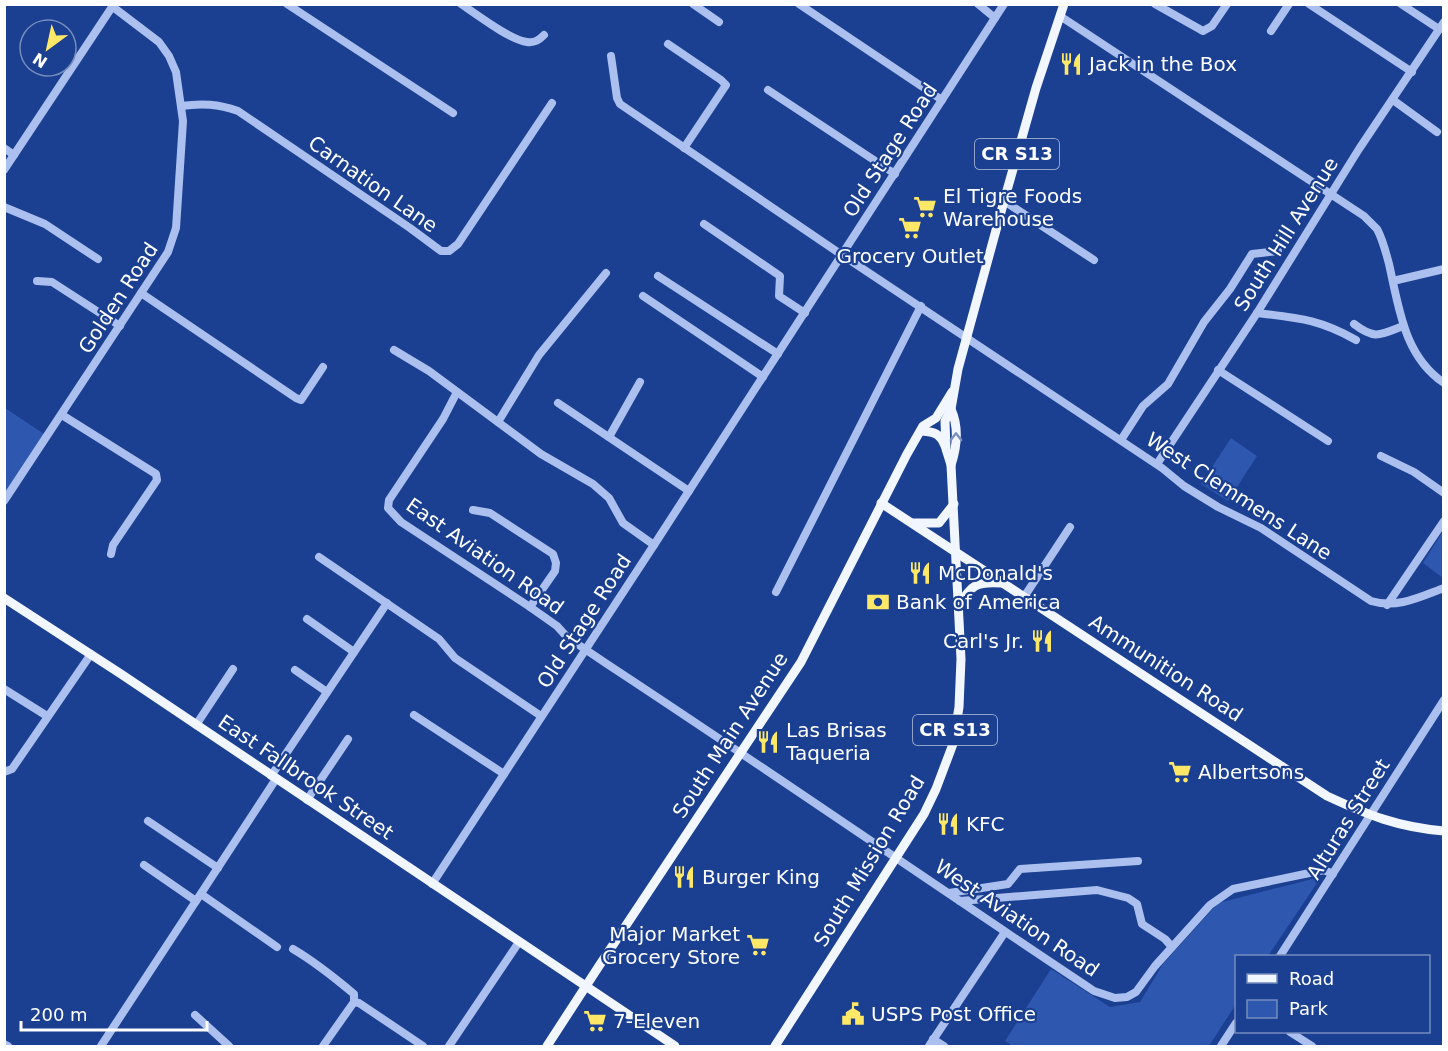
<svg xmlns="http://www.w3.org/2000/svg" width="1448" height="1051" viewBox="0 0 1448 1051" font-family="'DejaVu Sans',sans-serif">
	<style>
		.green { fill: #2e57af }
		.lines { fill: none; stroke-linecap: round; stroke-linejoin: round }
		.minor { stroke: #abc0ee; stroke-width: 8 }
		.major { stroke: #f2f6ff; stroke-width: 9 }
		.oneway { stroke: #7c91c2 }
		.labels { text-anchor: middle; stroke-width: 4.5; stroke-linejoin: round; paint-order: stroke }
		.shield { fill: #1b3f91; stroke: #bbc5de; stroke-width: 1.5 }
		.shield-label { font-size: 18px; font-weight: bold; fill: #fff }
		.poi-label { font-size: 20px; fill: #fff; stroke: #1b3f91; text-anchor: start }
		.street-label { font-size: 20px; fill: #fff; stroke: #1b3f91 }
	</style>
	<rect width="100%" height="100%" fill="#1b3f91"/>
	<g class="green">
		<polygon points="5,408 47,436 5,501"/>
		<polygon points="1231,438 1257,456 1228,501 1201,484"/>
		<polygon points="1443,531 1443,578 1423,563"/>
		<polygon points="1321,877 1268,956 1236,956 1236,1004 1209,1046 1013,1046 1005,1041 1051,969 1110,1007 1140,1002 1163,964 1218,903"/>
	</g>
	<g class="lines">
		<g class="minor">
			<polyline points="287,4 453,113"/>
			<path d="M461,4C476,14 510,40 527,42C535,43 539,40 544,35"/>
			<polyline points="693,4 719,22"/>
			<polyline points="799,4 942,100"/>
			<polyline points="978,4 995,18"/>
			<polyline points="1155,4 1203,31 1212,26 1227,4"/>
			<polyline points="1309,4 1412,72"/>
			<polyline points="1401,4 1439,29"/>
			<path d="M1060,16L1364,216C1368,220 1373,225 1377,229C1383,240 1386,253 1389,264C1399,308 1404,356 1444,383"/>
			<polyline points="1271,31 1289,4"/>
			<polyline points="668,44 721,80 726,85 684,148"/>
			<path d="M611,56L617,98L620,104L842,255L1162,468L1184,486L1218,507L1261,528L1371,601C1397,609 1420,597 1444,588"/>
			<polyline points="768,90 895,174"/>
			<polyline points="1393,100 1437,132"/>
			<path d="M181,106C202,103 218,104 238,111L410,228L441,251H449L458,244L552,103"/>
			<polyline points="4,148 14,155"/>
			<polyline points="4,170 114,4"/>
			<polyline points="1004,201 1094,260"/>
			<polyline points="4,207 45,224 98,259"/>
			<polyline points="704,224 780,276 779,296 805,313"/>
			<polyline points="658,276 778,354"/>
			<polyline points="37,281 52,282 120,326"/>
			<polyline points="1393,281 1444,269"/>
			<polyline points="141,293 296,398 301,400 323,367"/>
			<polyline points="643,296 763,377"/>
			<path d="M1257,313C1298,318 1319,319 1356,340"/>
			<path d="M1354,324C1375,340 1380,335 1403,326"/>
			<polyline points="394,350 429,371 541,454 593,484 609,498 623,523 654,545"/>
			<polyline points="1218,370 1328,441"/>
			<path d="M457,392L443,419L389,500L388,508L401,522L530,607L557,626L567,637L607,664C770,771 931,883 1094,991L1115,998L1127,997L1136,992L1155,966L1210,905L1233,889L1324,870L1333,874"/>
			<polyline points="558,403 689,491"/>
			<polyline points="62,415 156,474 157,480 113,545 111,554"/>
			<polyline points="498,422 539,355 606,273"/>
			<polyline points="609,437 640,382"/>
			<polyline points="1121,440 1143,406 1168,384 1204,322 1230,289 1252,254 1278,251"/>
			<polyline points="1381,456 1414,472 1444,493"/>
			<polyline points="1157,464 1257,313 1359,149 1444,22"/>
			<polyline points="4,501 168,252 176,228 183,121 176,72 169,56 159,42 113,7"/>
			<polyline points="473,510 490,513 553,554 556,563 555,571 530,607"/>
			<polyline points="319,557 439,639 455,658 541,716"/>
			<polyline points="776,592 921,306"/>
			<polyline points="1024,597 1070,527"/>
			<polyline points="1387,605 1444,521"/>
			<polyline points="307,619 354,652"/>
			<polyline points="295,670 327,692"/>
			<polyline points="4,689 47,716"/>
			<polyline points="414,715 504,774"/>
			<polyline points="196,725 233,669"/>
			<polyline points="4,772 12,769 91,654"/>
			<polyline points="271,776 387,603"/>
			<polyline points="307,800 348,739"/>
			<polyline points="148,821 218,868"/>
			<polyline points="144,865 196,901"/>
			<polyline points="432,884 654,545 1004,4"/>
			<polyline points="949,893 1008,884 1020,869 1138,861"/>
			<polyline points="201,894 277,947"/>
			<polyline points="960,901 1097,890 1128,898 1137,904 1142,924 1165,939 1172,947"/>
			<path d="M293,949C315,962 335,978 354,994V1002"/>
			<polyline points="1280,956 1444,700"/>
			<polyline points="354,1002 359,1003 423,1046"/>
			<polyline points="195,1015 229,1046"/>
			<polyline points="1290,1032 1312,1046"/>
			<polyline points="933,1039 944,1046"/>
			<polyline points="4,1044 8,1046"/>
			<polyline points="101,1046 276,779"/>
			<polyline points="323,1046 354,1002"/>
			<polyline points="449,1046 519,942"/>
			<polyline points="929,1046 1005,932"/>
			<polyline points="1221,1046 1236,1023"/>
		</g>
		<g class="major">
			<path d="M951,409C959,427 957,447 951,465"/>
			<path d="M922,431C934,432 940,433 945,446"/>
			<path d="M881,503L1327,796C1368,815 1397,827 1444,831"/>
			<polyline points="914,523 939,523 954,504"/>
			<polyline points="4,598 121,674 675,1046"/>
			<path d="M958,607C971,585 976,581 1002,583"/>
			<polyline points="547,1046 599,966 801,662 907,454 923,426 936,418 952,392"/>
			<polyline points="775,1046 924,814 936,789 953,744 959,707 961,659 951,465 946,449 945,421 951,409 958,369 1004,201 1036,88 1064,4"/>
		</g>
	</g>
	<defs><path id="oneway-chevron" d="M-2-3.5L2.5 0L-2 3.5" fill="none" stroke-width="1.6" stroke-linecap="round" stroke-linejoin="round" transform="scale(1.5)"/></defs>
	<use class="oneway" href="#oneway-chevron" transform="translate(956 437) rotate(-90)"/>
	<defs>
		<g id="restaurant-bare" transform="scale(1.8)"><path d="M-5-6h1v4h1v-4h1v4h1v-4h1v5L-1.5 .5V6h-2V.5L-5-1ZM5-6V6H3V1.5H1.5Q1.5-4 5-6Z" fill="#ffe868" stroke="#1b3f91" stroke-width="2.5" paint-order="stroke"/></g>
		<g id="supermarket-bare" transform="scale(1.8)"><path d="M-6-5.5h2.5l.6 2H6L4.5 2H-2.5L-4.4-4H-6ZM-1.5 3.2a1.3 1.3 0 1 0 .1 0ZM3 3.2a1.3 1.3 0 1 0 .1 0Z" fill="#ffe868" stroke="#1b3f91" stroke-width="2.5" paint-order="stroke"/></g>
		<g id="bank-bare" transform="scale(1.8)"><path d="M-6-4H6V4H-6ZM0-2.3a2.3 2.3 0 1 0 0 4.6a2.3 2.3 0 1 0 0-4.6Z" fill="#ffe868" stroke="#1b3f91" stroke-width="2.5" paint-order="stroke"/></g>
		<g id="civic-bare" transform="scale(1.8)"><path d="M-.6-6.5H3V-4.5H.6V-3L4-1V1h2V6H-6V1h2V-1L-.6-3ZM-1.2 2.5V6h2.4V2.5Z" fill="#ffe868" stroke="#1b3f91" stroke-width="2.5" paint-order="stroke"/></g>
	</defs>
	<g fill-rule="evenodd">
		<use href="#restaurant-bare" x="1071" y="64"/>
		<use href="#supermarket-bare" x="925" y="207"/>
		<use href="#supermarket-bare" x="910" y="228"/>
		<use href="#restaurant-bare" x="920" y="573"/>
		<use href="#bank-bare" x="878" y="602"/>
		<use href="#restaurant-bare" x="1042" y="641"/>
		<use href="#restaurant-bare" x="768" y="742"/>
		<use href="#supermarket-bare" x="1180" y="772"/>
		<use href="#restaurant-bare" x="948" y="824"/>
		<use href="#restaurant-bare" x="684" y="877"/>
		<use href="#supermarket-bare" x="758" y="945"/>
		<use href="#civic-bare" x="853" y="1014"/>
		<use href="#supermarket-bare" x="595" y="1021"/>
	</g>
	<g class="labels">
		<g class="shield">
			<rect x="975" y="139" width="84" height="30" rx="4.5"/>
			<rect x="913" y="715" width="84" height="30" rx="4.5"/>
		</g>
		<g class="shield-label">
			<text x="1017" y="160">CR S13</text>
			<text x="955" y="736">CR S13</text>
		</g>
		<g class="poi-label">
			<text x="1089" y="71">Jack in the Box</text>
			<text x="943" y="203">El Tigre Foods<tspan x="943" dy="23">Warehouse</tspan></text>
			<text x="910" y="263" text-anchor="middle">Grocery Outlet</text>
			<text x="938" y="580">McDonald's</text>
			<text x="896" y="609">Bank of America</text>
			<text x="1024" y="648" text-anchor="end">Carl's Jr.</text>
			<text x="786" y="737">Las Brisas<tspan x="786" dy="23">Taqueria</tspan></text>
			<text x="1198" y="779">Albertsons</text>
			<text x="966" y="831">KFC</text>
			<text x="702" y="884">Burger King</text>
			<text x="740" y="941" text-anchor="end">Major Market<tspan x="740" dy="23">Grocery Store</tspan></text>
			<text x="871" y="1021">USPS Post Office</text>
			<text x="613" y="1028">7-Eleven</text>
		</g>
		<g class="street-label">
			<text transform="translate(890 150) rotate(-57)" y="7">Old Stage Road</text>
			<text transform="translate(373 184) rotate(35)" y="7">Carnation Lane</text>
			<text transform="translate(1286 234) rotate(-58)" y="7">South Hill Avenue</text>
			<text transform="translate(118 298) rotate(-57)" y="7">Golden Road</text>
			<text transform="translate(1239 496) rotate(33)" y="7">West Clemmens Lane</text>
			<text transform="translate(485 556) rotate(35)" y="7">East Aviation Road</text>
			<text transform="translate(584 621) rotate(-57)" y="7">Old Stage Road</text>
			<text transform="translate(1166 668) rotate(33)" y="7">Ammunition Road</text>
			<text transform="translate(730 735) rotate(-57)" y="7">South Main Avenue</text>
			<text transform="translate(306 777) rotate(34)" y="7">East Fallbrook Street</text>
			<text transform="translate(1348 819) rotate(-58)" y="7">Alturas Street</text>
			<text transform="translate(869 861) rotate(-59)" y="7">South Mission Road</text>
			<text transform="translate(1017 918) rotate(34)" y="7">West Aviation Road</text>
		</g>
	</g>
	<rect width="1448" height="1051" fill="none" stroke="#ffffff" stroke-width="12"/>
	<rect x="1235" y="955" width="195" height="78" fill="#1b3f91" stroke="#768cbd" stroke-width="1.5"/>
	<rect x="1247" y="974" width="30" height="9" fill="#f2f6ff" stroke="#768cbd" stroke-width="1.5"/>
	<text x="1289" y="985" font-size="18" fill="#ffffff">Road</text>
	<rect x="1247" y="1000" width="30" height="18" fill="#2e57af" stroke="#768cbd" stroke-width="1.5"/>
	<text x="1289" y="1015" font-size="18" fill="#ffffff">Park</text>
	<g transform="translate(48 48) rotate(213)"><circle r="28" fill="#1b3f91" stroke="#768cbd" stroke-width="1.5"/>
	<path d="M0-4.5L10 22L0 15L-10 22Z" fill="#ffe868"/>
	<text y="-9" font-size="16" font-weight="bold" text-anchor="middle" fill="#ffffff">N</text>
	</g>
	<path d="M21 1021v9h186v-9" fill="none" stroke="#ffffff" stroke-width="3"/>
	<text x="30" y="1021" font-size="18" fill="#ffffff" stroke="#1b3f91" stroke-width="4.5" paint-order="stroke">200 m</text>
</svg>
